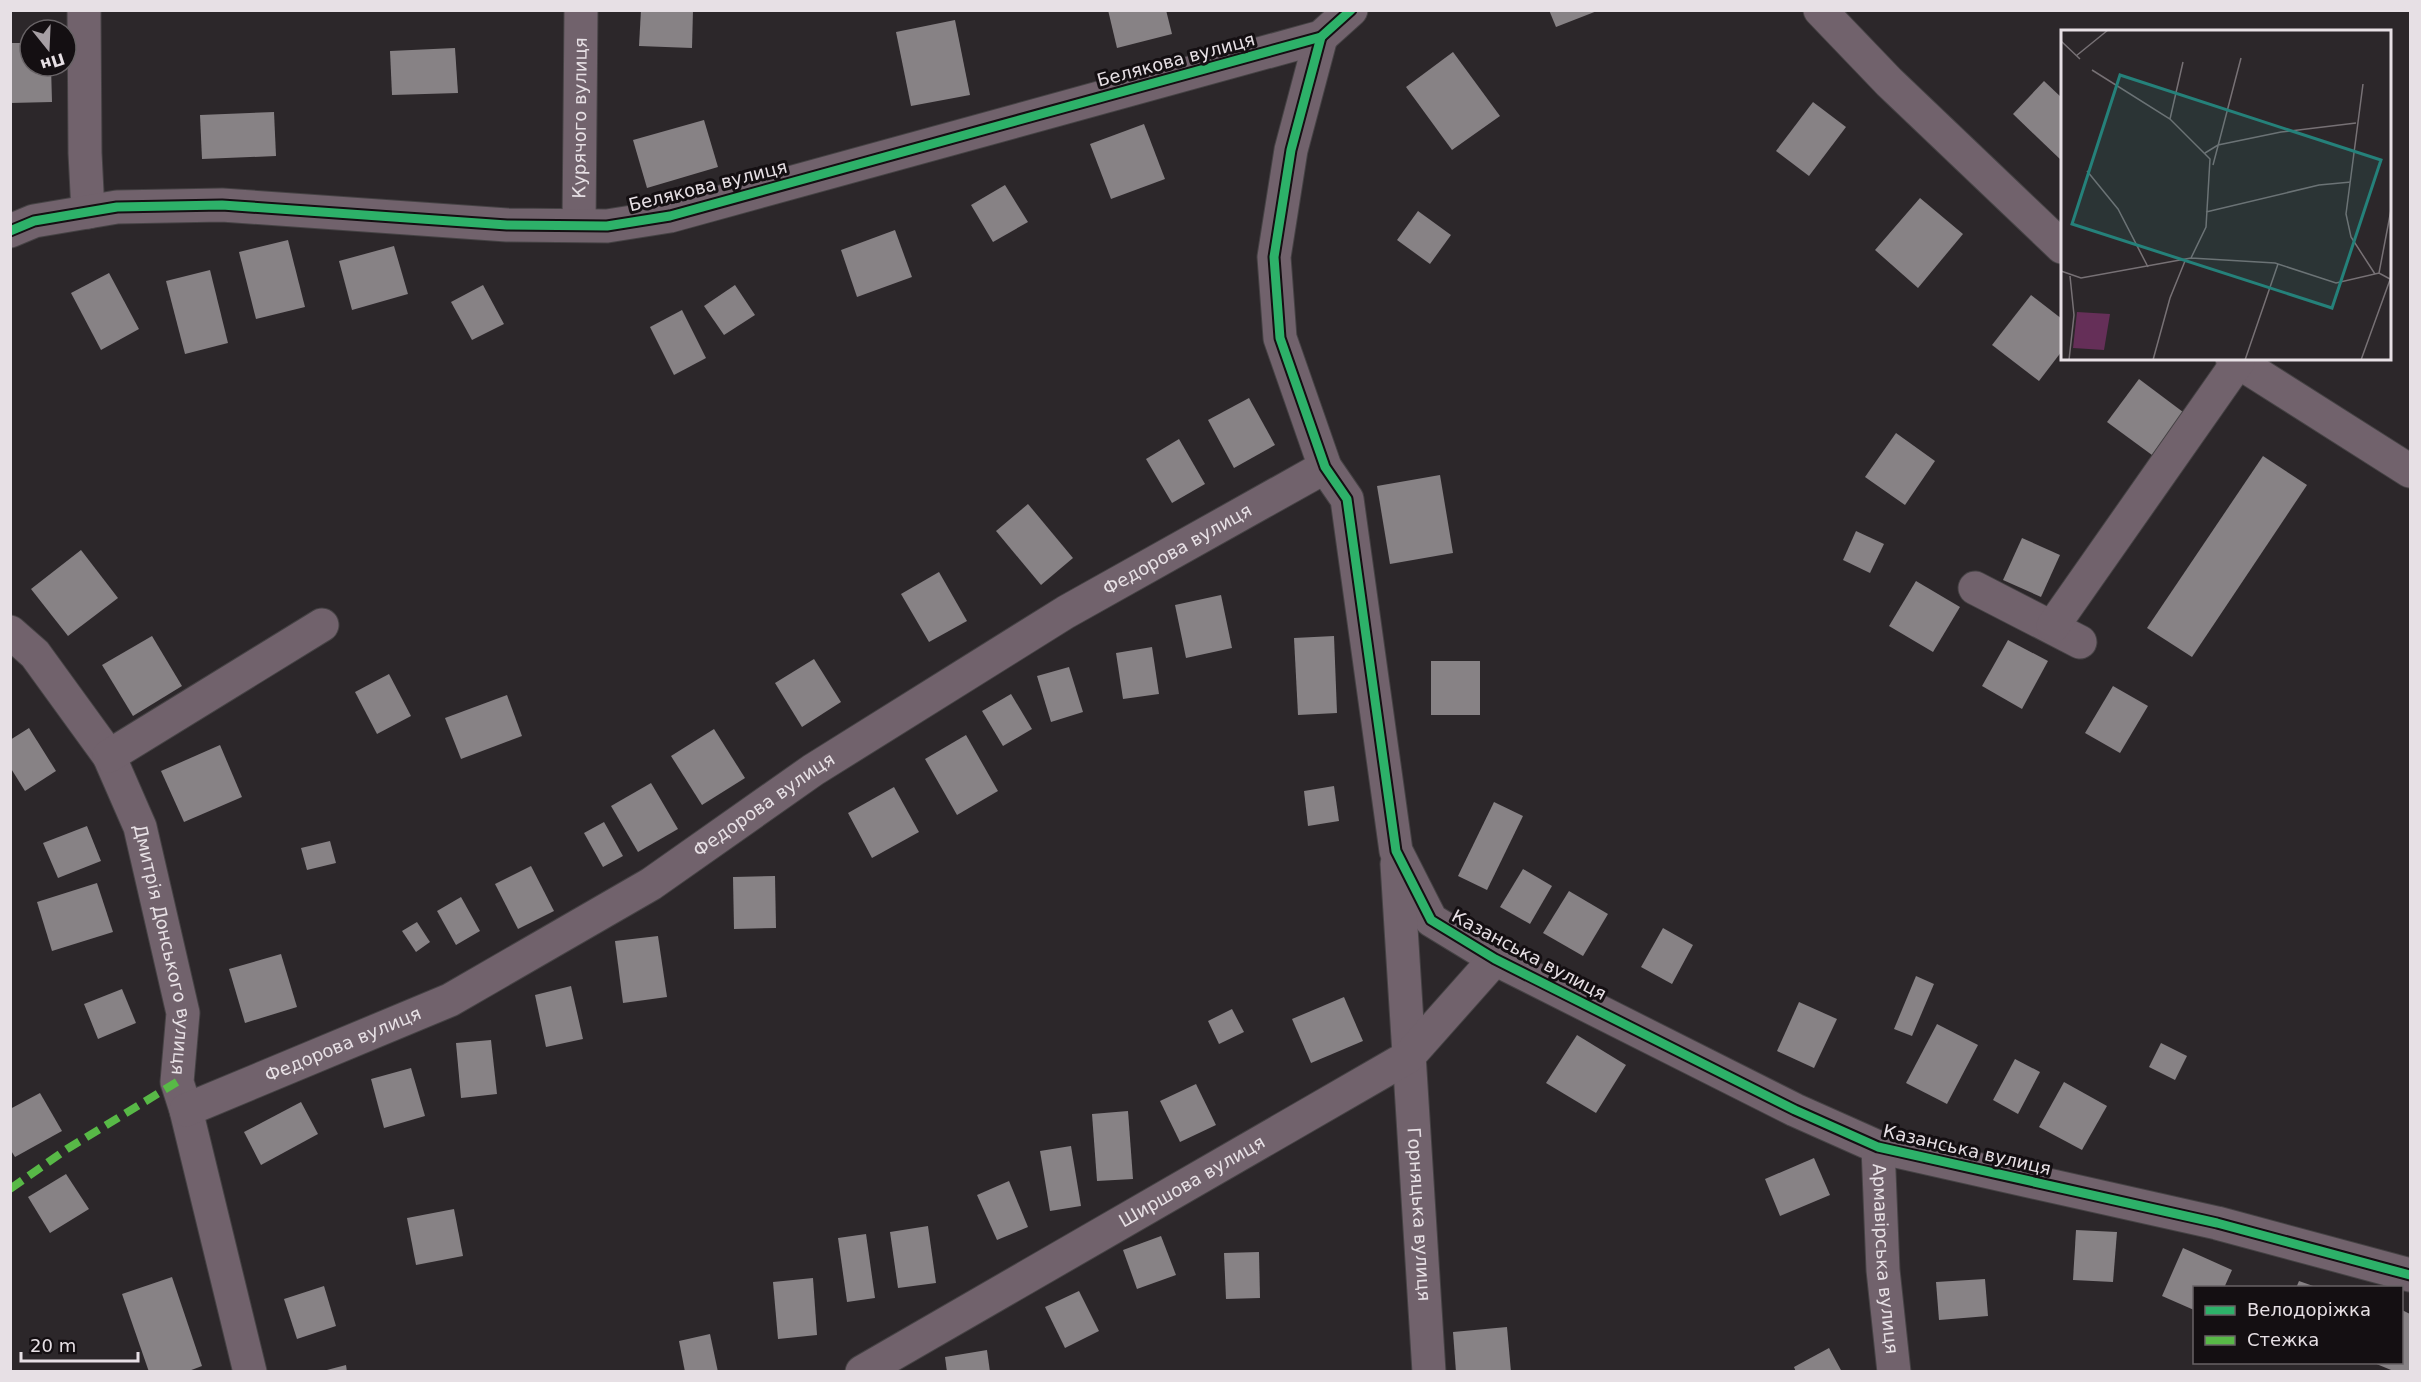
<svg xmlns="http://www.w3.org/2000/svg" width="2421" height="1382" viewBox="0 0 2421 1382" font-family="'DejaVu Sans',sans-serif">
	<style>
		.building { fill: #878285 }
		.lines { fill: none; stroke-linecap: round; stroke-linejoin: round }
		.minor-casing { stroke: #454244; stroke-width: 35 }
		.minor { stroke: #71626c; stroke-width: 33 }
		.quiet { stroke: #58b947; stroke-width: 8; stroke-dasharray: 15 8; stroke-linecap: butt }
		.cycleway-casing { stroke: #140f12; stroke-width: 13 }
		.cycleway { stroke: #2db169; stroke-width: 9 }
		.labels { text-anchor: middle; stroke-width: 6; stroke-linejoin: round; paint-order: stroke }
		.street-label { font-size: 18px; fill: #e7e0e5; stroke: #140f12 }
		.inset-road { fill: none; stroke: #777175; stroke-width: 1.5 }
		.view { fill: #25817a; fill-opacity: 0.15; stroke: #25817a; stroke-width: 3 }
		.inset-edge { fill: none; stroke: #e7e0e5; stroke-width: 3 }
	</style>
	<rect width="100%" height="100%" fill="#2c272a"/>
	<g class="building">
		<polygon points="641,10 693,10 692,48 639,46"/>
		<polygon points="1108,10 1166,10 1172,34 1117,48"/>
		<polygon points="1549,10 1597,10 1597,11 1556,27"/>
		<polygon points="955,20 970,95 911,106 896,32"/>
		<polygon points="10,43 30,43 30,66 51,66 52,102 10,103"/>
		<polygon points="455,48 458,93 392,95 390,51"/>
		<polygon points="1453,52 1500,116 1452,150 1406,87"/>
		<polygon points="2044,81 2062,98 2062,161 2013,114"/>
		<polygon points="1813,102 1846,127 1809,176 1776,151"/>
		<polygon points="274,112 276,156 202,159 200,115"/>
		<polygon points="704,120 718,167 647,188 633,140"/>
		<polygon points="1144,124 1165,179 1111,199 1090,144"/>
		<polygon points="1005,185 1028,222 993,242 971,205"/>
		<polygon points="1920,198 1963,234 1918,288 1875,250"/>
		<polygon points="1418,211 1451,235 1430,264 1397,240"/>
		<polygon points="895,230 912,277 857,297 841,250"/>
		<polygon points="288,240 305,307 256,319 239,252"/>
		<polygon points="394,246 408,294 352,310 339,261"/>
		<polygon points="210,270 228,343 185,354 166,281"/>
		<polygon points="109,273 139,329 101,350 71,293"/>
		<polygon points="483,285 504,324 472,340 451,302"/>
		<polygon points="735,285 755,315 724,335 704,306"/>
		<polygon points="2031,295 2062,319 2062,351 2039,381 1992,345"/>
		<polygon points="682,310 706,358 674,375 650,327"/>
		<polygon points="2139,379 2183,412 2152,455 2107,422"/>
		<polygon points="1249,398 1275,445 1234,468 1208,420"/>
		<polygon points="1896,433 1935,461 1905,505 1865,477"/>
		<polygon points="1179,439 1205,484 1172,503 1146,459"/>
		<polygon points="2263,456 2307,485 2192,657 2147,628"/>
		<polygon points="1440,475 1453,553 1390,564 1377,486"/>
		<polygon points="1028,504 1073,558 1041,585 996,531"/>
		<polygon points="1856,531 1884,544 1870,573 1843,560"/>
		<polygon points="2022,538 2060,555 2041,597 2003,580"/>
		<polygon points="81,550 118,598 68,636 31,589"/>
		<polygon points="939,572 967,621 929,642 901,594"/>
		<polygon points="1916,581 1960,607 1933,652 1889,626"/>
		<polygon points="1221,595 1232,648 1186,658 1175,605"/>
		<polygon points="152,636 182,686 133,716 102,665"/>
		<polygon points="1334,636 1337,713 1298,715 1294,638"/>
		<polygon points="2008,640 2048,661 2022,709 1982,686"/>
		<polygon points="1152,647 1159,694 1123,699 1116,653"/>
		<polygon points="814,659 841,702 802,727 775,683"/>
		<rect x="1431" y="661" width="49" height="54"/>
		<polygon points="1069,667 1083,712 1051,722 1037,676"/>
		<polygon points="389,674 411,716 377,734 355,692"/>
		<polygon points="2113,686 2148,706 2120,753 2085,733"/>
		<polygon points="1011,694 1032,729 1003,746 982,711"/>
		<polygon points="507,695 522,736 461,759 445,718"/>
		<polygon points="29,728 56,771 25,791 10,767 10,740"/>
		<polygon points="714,729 745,778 702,805 671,756"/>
		<polygon points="966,735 998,791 957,815 925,759"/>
		<polygon points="220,745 242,797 184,822 161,771"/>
		<polygon points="651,783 678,829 638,852 611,806"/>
		<polygon points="1334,786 1339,821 1308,826 1304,791"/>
		<polygon points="894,787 919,832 872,858 848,813"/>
		<polygon points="1494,802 1523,816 1487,890 1458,876"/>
		<polygon points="604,822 623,856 603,867 584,833"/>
		<polygon points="87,826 101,861 58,878 43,843"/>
		<polygon points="330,841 336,863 307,870 301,848"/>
		<polygon points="531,866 554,911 518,929 495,884"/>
		<polygon points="1523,869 1552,886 1530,924 1500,907"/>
		<polygon points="775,876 776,928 734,929 733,877"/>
		<polygon points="97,883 113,932 52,951 37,902"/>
		<polygon points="1569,891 1608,914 1583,956 1543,933"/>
		<polygon points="461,897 480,931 456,945 437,911"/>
		<polygon points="417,922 430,942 416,952 402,931"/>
		<polygon points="1663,928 1693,945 1672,984 1641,967"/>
		<polygon points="658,936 667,997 623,1003 615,941"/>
		<polygon points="281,954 297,1007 245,1023 229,969"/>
		<polygon points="1916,976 1934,984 1912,1036 1894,1029"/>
		<polygon points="571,986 583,1039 546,1047 535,995"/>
		<polygon points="122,989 136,1023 98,1039 84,1004"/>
		<polygon points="1344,997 1363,1041 1311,1063 1292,1019"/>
		<polygon points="1799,1002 1837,1019 1814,1068 1777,1051"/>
		<polygon points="1232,1009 1244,1032 1219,1044 1208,1021"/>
		<polygon points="1937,1024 1978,1045 1947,1104 1906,1083"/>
		<polygon points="1577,1035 1626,1065 1596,1113 1546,1083"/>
		<polygon points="491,1040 497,1094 461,1098 456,1043"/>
		<polygon points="2161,1043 2187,1056 2175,1080 2149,1067"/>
		<polygon points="2015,1059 2040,1072 2018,1114 1993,1100"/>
		<polygon points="411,1068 425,1116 384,1128 371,1079"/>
		<polygon points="2064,1082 2107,1106 2082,1150 2039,1127"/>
		<polygon points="1196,1084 1216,1125 1180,1142 1160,1101"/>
		<polygon points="40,1093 62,1131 15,1157 10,1149 10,1109"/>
		<polygon points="301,1102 318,1134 261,1165 244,1132"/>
		<polygon points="1128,1111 1133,1179 1097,1181 1092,1114"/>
		<polygon points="1071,1146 1081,1206 1050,1211 1040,1151"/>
		<polygon points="1814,1158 1830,1195 1780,1216 1765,1179"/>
		<polygon points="66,1174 89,1209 50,1233 28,1197"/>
		<polygon points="1009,1181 1028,1227 997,1240 977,1195"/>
		<polygon points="454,1209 463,1256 416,1265 407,1218"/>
		<polygon points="928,1226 936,1283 898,1288 890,1232"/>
		<polygon points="2076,1230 2117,1232 2113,1282 2073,1280"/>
		<polygon points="866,1234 875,1298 847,1302 838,1238"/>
		<polygon points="1161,1236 1176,1275 1137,1289 1123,1250"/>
		<polygon points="2183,1248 2232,1270 2224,1288 2194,1288 2194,1310 2162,1296"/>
		<polygon points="1259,1252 1260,1298 1226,1299 1224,1253"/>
		<polygon points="172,1277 202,1366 186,1372 149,1372 122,1294"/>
		<polygon points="813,1278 817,1335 778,1339 773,1282"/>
		<polygon points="1985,1279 1988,1316 1939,1320 1936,1282"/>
		<polygon points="2299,1281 2316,1287 2316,1288 2296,1288"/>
		<polygon points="324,1286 336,1326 297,1339 284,1299"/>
		<polygon points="1079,1291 1099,1331 1065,1348 1045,1307"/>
		<polygon points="2402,1310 2410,1314 2410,1372 2396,1372 2374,1363 2402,1362"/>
		<polygon points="1507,1327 1511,1372 1456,1372 1453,1332"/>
		<polygon points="710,1334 718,1372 685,1372 679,1341"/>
		<polygon points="1829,1348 1842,1372 1796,1372 1794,1367"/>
		<polygon points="987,1350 990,1372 947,1372 945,1357"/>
		<polygon points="346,1365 347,1372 323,1372 323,1371"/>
	</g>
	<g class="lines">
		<g class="minor-casing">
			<g id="minor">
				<polyline points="84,10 85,153 88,212"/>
				<polyline points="1820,10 1889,82 2062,247"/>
				<polyline points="1321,37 1291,150 1274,257 1280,338 1325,467 1347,499 1396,851 1431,920 1495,959 1795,1110 1878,1147 2217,1223 2410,1275"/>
				<path id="s1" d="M579,224L581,10"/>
				<polyline points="10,231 34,221 117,207 222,205 507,225 607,226 670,216 1321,37 1351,10"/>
				<polyline points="2232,358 2410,471"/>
				<polyline points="1975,588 2080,642"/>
				<polyline points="2053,626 2238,362"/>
				<path id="s2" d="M10,632L35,654L109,756L140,827L183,1013L177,1082L186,1110L250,1372"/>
				<polyline points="109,756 322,625"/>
				<path id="s3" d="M1397,864L1429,1372"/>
				<path id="s4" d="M186,1110L450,1000L651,884L813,770L1066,612L1325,467"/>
				<path id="s5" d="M1878,1147L1883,1270L1894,1372"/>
				<path id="s6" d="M862,1372L1408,1057L1495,959"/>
			</g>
		</g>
		<use href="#minor" class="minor"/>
		<polyline class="quiet" points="10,1189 67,1149 177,1082"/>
		<g class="cycleway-casing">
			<g id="cycleway">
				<polyline points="1321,37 1291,150 1274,257 1280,338 1325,467 1347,499 1396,851 1431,920 1495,959 1795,1110 1878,1147 2217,1223 2410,1275"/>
				<polyline points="10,231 34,221 117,207 222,205 507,225 607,226 670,216 1321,37 1351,10"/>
			</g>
		</g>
		<use href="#cycleway" class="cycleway"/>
	</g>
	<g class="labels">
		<g class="street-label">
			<text transform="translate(1176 60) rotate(-15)" y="6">Белякова вулиця</text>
			<text dy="6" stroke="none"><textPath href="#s1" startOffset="106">Курячого вулиця</textPath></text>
			<text transform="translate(708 186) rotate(-14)" y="6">Белякова вулиця</text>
			<text dy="6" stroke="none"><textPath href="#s4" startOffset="1142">Федорова вулиця</textPath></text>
			<text dy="6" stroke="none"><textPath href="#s4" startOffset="656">Федорова вулиця</textPath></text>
			<text dy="6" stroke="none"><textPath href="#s2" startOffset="362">Дмитрія Донського вулиця</textPath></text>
			<text transform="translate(1529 955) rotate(28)" y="6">Казанська вулиця</text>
			<text dy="6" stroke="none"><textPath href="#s4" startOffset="170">Федорова вулиця</textPath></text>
			<text transform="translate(1967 1150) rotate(13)" y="6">Казанська вулиця</text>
			<text dy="6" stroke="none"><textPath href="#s6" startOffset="381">Ширшова вулиця</textPath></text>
			<text dy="6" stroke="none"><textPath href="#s3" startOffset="351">Горняцька вулиця</textPath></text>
			<text dy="6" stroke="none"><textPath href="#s5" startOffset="112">Армавірська вулиця</textPath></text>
		</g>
	</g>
	<g transform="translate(2061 30)">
		<rect width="330" height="330" fill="#2c272a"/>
		<path d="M16,282L49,284L43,320L12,318Z" fill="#652f58"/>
		<path class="inset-road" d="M0,11L19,29M15,26L47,0M31,40L109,89L149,129L145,197L130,228M302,54L285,184L290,207L314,244M109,89L122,32M144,123L157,115L220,102L295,93M152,135L180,28M26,141L57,179L87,237M145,182L258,155L290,152M0,241L20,248L130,228L214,233L275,253L318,243L329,249M318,243L330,180M8,330L13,285L9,246M92,330L109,268L124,231M184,330L217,234M300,330L330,247"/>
		<path class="view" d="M59,45L320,130L271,278L11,194Z"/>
		<rect width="330" height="330" class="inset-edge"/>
	</g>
	<rect width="2421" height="1382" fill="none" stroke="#e7e0e5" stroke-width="24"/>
	<rect x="2193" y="1286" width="210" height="78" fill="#140f12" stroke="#686366" stroke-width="1.5"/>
	<rect x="2205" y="1306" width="30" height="9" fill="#2db169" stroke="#686366" stroke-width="1.5"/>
	<text x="2247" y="1316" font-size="18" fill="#e7e0e5">Велодоріжка</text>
	<rect x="2205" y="1336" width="30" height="9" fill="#58b947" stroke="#686366" stroke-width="1.5"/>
	<text x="2247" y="1346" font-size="18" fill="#e7e0e5">Стежка</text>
	<g transform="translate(48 48) rotate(162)"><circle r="28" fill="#140f12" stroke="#686366" stroke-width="1.5"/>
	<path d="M0-4.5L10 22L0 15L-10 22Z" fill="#a69fa4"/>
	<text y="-9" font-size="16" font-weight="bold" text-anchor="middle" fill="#e7e0e5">Пн</text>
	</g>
	<path d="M21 1352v9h117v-9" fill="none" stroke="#e7e0e5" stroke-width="3"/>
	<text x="30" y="1352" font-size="18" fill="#e7e0e5" stroke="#140f12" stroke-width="4.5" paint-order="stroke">20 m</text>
</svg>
